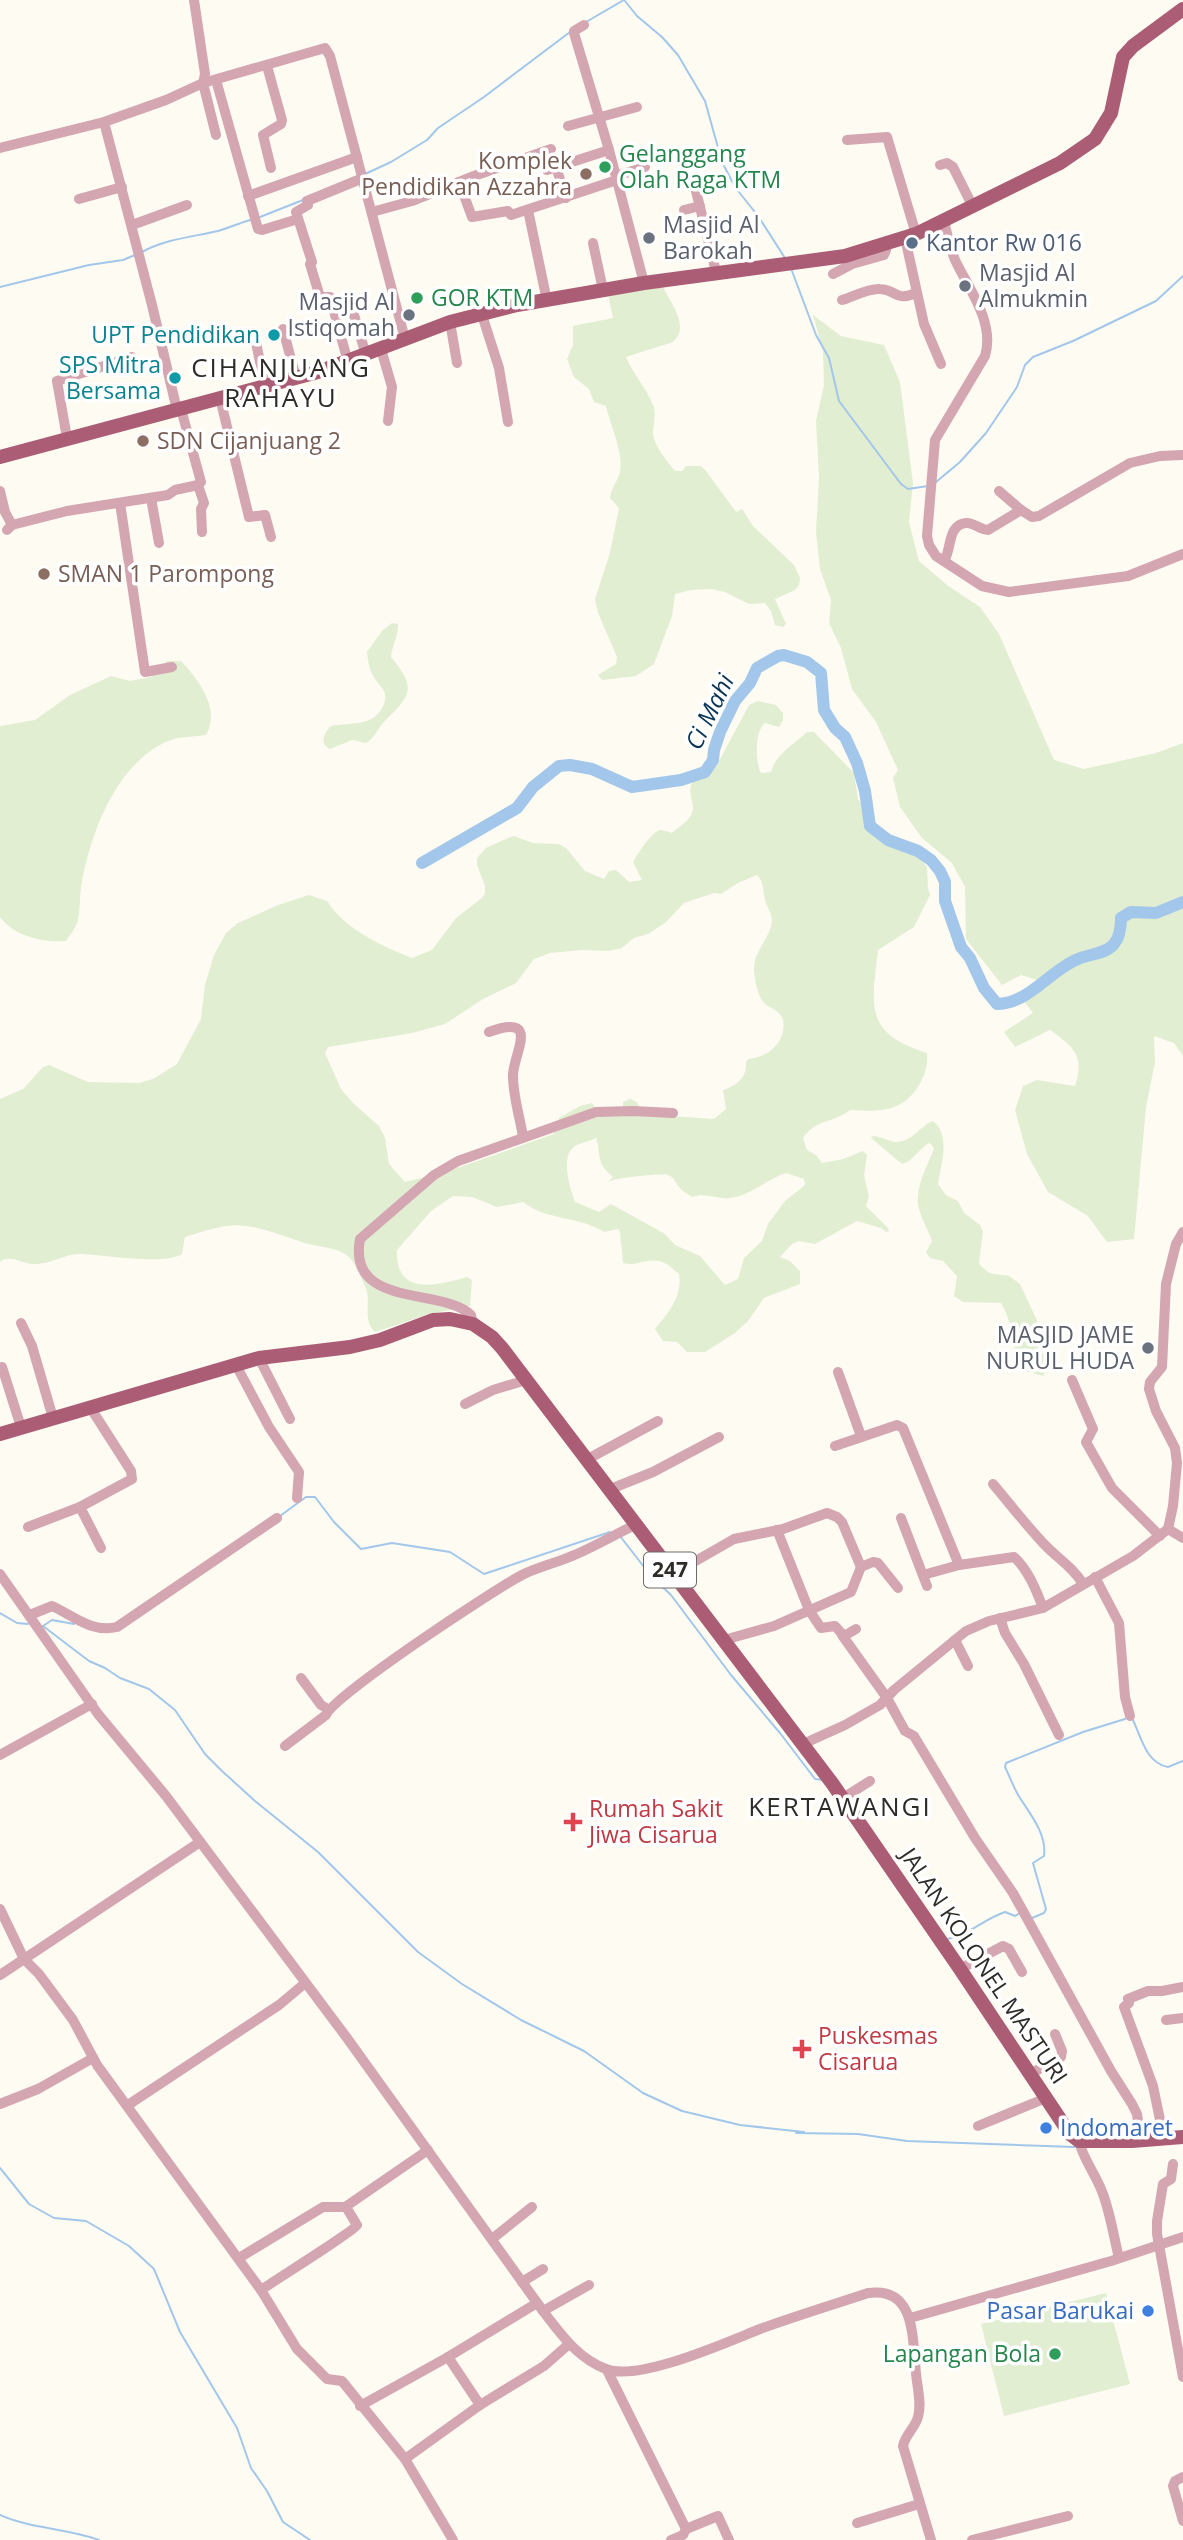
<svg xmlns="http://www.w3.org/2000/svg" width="1183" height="2540" viewBox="0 0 1183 2540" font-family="'Open Sans',sans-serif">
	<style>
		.green { fill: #e2eed2; fill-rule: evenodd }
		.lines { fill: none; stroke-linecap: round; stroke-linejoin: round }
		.stream { stroke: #a2c7ea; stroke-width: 2 }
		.river { stroke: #a2c7ea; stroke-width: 12 }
		.minor { stroke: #d3a6b2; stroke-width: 10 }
		.major { stroke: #ab5d76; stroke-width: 14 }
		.leisure-dot { fill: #2e9e5b; stroke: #fff; stroke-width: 2.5 }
		.education-dot { fill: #8d6e63; stroke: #fff; stroke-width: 2.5 }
		.worship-dot { fill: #6b7280; stroke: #fff; stroke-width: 2.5 }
		.service-dot { fill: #5c6f8a; stroke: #fff; stroke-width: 2.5 }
		.culture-dot { fill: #0f9aa8; stroke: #fff; stroke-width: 2.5 }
		.health-dot { fill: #e0444e; stroke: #fff; stroke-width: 2.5 }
		.shop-dot { fill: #3f7fe0; stroke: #fff; stroke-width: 2.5 }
		.labels { text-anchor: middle; stroke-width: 7; stroke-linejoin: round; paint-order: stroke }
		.shield { fill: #fff; stroke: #6d6b67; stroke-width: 2 }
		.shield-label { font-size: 21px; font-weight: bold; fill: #2e2c26 }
		.leisure-label { font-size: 23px; fill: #27864d; stroke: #fff; text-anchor: start }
		.education-label { font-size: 23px; fill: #785e54; stroke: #fff; text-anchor: start }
		.worship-label { font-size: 23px; fill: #5b616d; stroke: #fff; text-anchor: start }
		.service-label { font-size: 23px; fill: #4e5e75; stroke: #fff; text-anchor: start }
		.culture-label { font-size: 23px; fill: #0d838f; stroke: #fff; text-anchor: end }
		.health-label { font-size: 23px; fill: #be3a42; stroke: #fff; text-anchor: start }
		.street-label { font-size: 23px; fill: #2e2c26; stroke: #fff }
		.shop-label { font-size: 23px; fill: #366cbe; stroke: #fff; text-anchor: start }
		.water-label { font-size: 24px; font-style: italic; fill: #0a3556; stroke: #fff }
		.quarter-label { font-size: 26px; letter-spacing: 2px; fill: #2e2c26; stroke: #fff }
	</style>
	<rect width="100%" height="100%" fill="#fefbf2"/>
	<g class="green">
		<path d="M663,287C670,302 691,327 673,342L626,357C633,374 646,387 653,405C657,414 653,423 653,433C654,446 667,461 675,471H682L686,466H701L706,471L736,512L742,509L753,526L794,565L800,578L799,585L795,590L775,599L786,624L783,627L775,625L771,611L765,603L749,604L725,592L711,589L691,590L675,594L672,616L654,664L636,676L602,680L598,675L616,664L617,657L598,613L595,599L610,553L619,508L610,498C611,488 618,481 620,472C624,454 610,424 606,406L594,402L589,389L574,377L567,359L573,345V326L613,318L608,294Z"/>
		<path d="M813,315L841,336L884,345L900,382L913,483L909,522L919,561L947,585L980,607L999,634L1054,760L1084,769L1156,753L1183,743V1056L1174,1043L1154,1036L1155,1062L1146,1107L1134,1239L1107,1242L1088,1216L1048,1192L1027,1154L1015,1110L1023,1086L1037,1080L1075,1086C1085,1056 1074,1047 1050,1030L1015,1047L1004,1032L1033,1013L1023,1000L1037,980L1021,975L1002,985L966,939L965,887L952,863L922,838L900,807L893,778L898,770L876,722L852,689L841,648L829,623L831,600L820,569L816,532L819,478L816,421L824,385L823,352Z"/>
		<path d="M392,623L398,624C399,634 392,646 391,657C418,689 410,696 384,722C377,729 375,738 366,743L352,740L330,749C319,744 324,733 331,726C351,722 374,728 384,704C386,698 386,693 382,688C371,674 369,670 367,652L382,631Z"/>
		<path d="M167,661H181C199,680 221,709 206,735C196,737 184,736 174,739C119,757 92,829 82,881C79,894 81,911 77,923C75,929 69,936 66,941C43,943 14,936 0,917V726L35,720L70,695L111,676L130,681L151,677Z"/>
		<path d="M758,701L776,705L783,713V720L779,727L765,723C755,730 755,762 761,773L771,772C777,752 793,746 807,732H814L854,773L858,799L886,842L918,855L927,867L928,888L930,895L914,927L878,950C872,1005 863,1033 927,1053C928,1064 925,1076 919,1085C903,1112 880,1112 850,1110C832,1124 817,1118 803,1138L807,1150L816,1155L822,1163L843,1159L863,1151L867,1155L864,1175L869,1196L866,1206L888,1228L889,1231L886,1232L881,1228L857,1221L815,1244L799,1241L792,1244L780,1257L790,1261L800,1271V1284L764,1298L748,1321L735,1333L705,1352H687L677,1342L663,1341L655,1329C668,1313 683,1296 679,1274C673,1269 666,1262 659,1261C646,1258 635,1267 623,1263L620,1232L618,1229L604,1232C580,1216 547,1221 523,1202L497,1207L472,1197L453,1196L431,1211L397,1250C395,1296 436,1286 467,1277L472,1280L470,1306L429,1314L375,1332C363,1321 370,1306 367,1292C364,1283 358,1271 353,1262C343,1246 320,1248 305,1243C281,1236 252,1222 226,1226C213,1228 198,1233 185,1237L182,1254C163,1266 102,1254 79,1254C64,1254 51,1264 36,1264C23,1265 10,1253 0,1262V1099L23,1089L43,1067L49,1065L88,1082L139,1083L153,1079L177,1064L201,1019L205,985L214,955L226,933L238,923L278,905L309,895L327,901C346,930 380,945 412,958L432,950L456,918L482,898L485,893V886L477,865V858L486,848L508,838L514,836L533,843L559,844L566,848L585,871L604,879L609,871L616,870L629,882L642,880L633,862C637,855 652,831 660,830C663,830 669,832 672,833C680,826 693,819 693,807C692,797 689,797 691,784L717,765L749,705ZM757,875C764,882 763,891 765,900C767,907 772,914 772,921C770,940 753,950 754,971C755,981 757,993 763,1002C769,1009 780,1009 783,1020C787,1042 768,1058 748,1059L746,1062C747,1078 737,1085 723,1090L726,1109L714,1119L643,1114L637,1102L630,1099L623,1102V1109L600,1116L592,1103L580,1106L559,1118L554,1134C504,1151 456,1171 405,1182L389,1164L385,1138L379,1126L354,1104L341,1089L325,1053L328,1047L412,1033L445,1024L483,999L516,983L534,959L550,953L582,950L608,951L622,948L634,938L648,934L665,923L684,903L714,893L721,894L738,883ZM596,1138C602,1157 595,1162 613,1177L608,1182C615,1178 659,1173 668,1175C675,1177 675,1183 679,1187C682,1191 688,1194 692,1197C706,1192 717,1200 730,1198C750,1196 767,1179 786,1173L804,1179L805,1185L785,1201L768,1224L762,1241L744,1258L738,1279L725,1285L700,1256L675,1245L665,1234L611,1204L599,1212L575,1202C570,1189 560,1156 574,1147C580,1142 589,1142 596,1138Z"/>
		<path d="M933,1121C951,1135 941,1165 938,1184L946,1195L958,1201L964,1213L980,1225L983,1231L979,1264L989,1273L1009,1276L1020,1284L1040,1327L1038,1348L1052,1364L1043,1376L1022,1370C1011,1348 1014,1323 1001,1303L963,1302L954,1296L957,1276L943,1261L930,1258L926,1252L932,1241C928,1229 920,1217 918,1204C916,1186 927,1166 934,1149L931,1144L928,1143L909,1161L902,1164L871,1138L873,1136C881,1136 889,1142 896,1142C912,1142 920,1126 933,1121Z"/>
		<polygon points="1106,2293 1130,2384 1004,2416 981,2324"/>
	</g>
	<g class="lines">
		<g class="stream">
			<polyline points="625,1 637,16 662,37 678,55 705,101 722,162 735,187 758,216 785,258"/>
			<polyline points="586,22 624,0"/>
			<polyline points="365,174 391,162 427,140 438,128 484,97 570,32"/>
			<polyline points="260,217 303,200"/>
			<path d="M142,252C166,239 192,237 218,231C229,228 239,223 250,220"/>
			<polyline points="792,271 816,335 829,358 839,401 901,484 908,489 928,486"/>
			<polyline points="0,287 89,265 123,260 135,255"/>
			<polyline points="936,482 960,462 986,433 1017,387 1025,365 1033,357 1073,341 1156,301 1183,276"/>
			<polyline points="280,1516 306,1497 315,1497 334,1522 361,1549 392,1543 450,1552 484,1574 610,1532"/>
			<polyline points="620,1536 651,1576 671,1595 731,1675 780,1733 815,1779 823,1780"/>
			<polyline points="0,1613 17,1623 28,1624"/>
			<polyline points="43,1626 52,1620 74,1624"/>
			<polyline points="43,1626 89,1661 105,1668 120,1678 149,1689 175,1710 205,1754 222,1771 255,1801 318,1852 418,1952 462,1984 521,2020 584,2051 643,2093 682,2111 740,2125 804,2132 796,2133 858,2134 907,2141 1075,2147"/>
			<path d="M1133,1720C1141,1737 1146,1763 1168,1767L1183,1761"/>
			<path d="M1032,1918L1044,1913L1046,1909L1033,1863L1044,1856C1047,1835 1031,1815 1020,1798C1014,1789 1010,1777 1005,1767L1006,1763L1083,1732L1125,1719"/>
			<path d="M947,1939C969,1935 984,1919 1005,1912L1015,1916L1020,1913"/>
			<polyline points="0,2168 29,2204 54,2218 86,2221 129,2246 154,2269 180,2332 237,2428 251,2468 267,2491 283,2522 310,2540"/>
			<path d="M0,2515C31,2529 67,2528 99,2540"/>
		</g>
		<path class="river" d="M422,863L517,808L533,787L559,766L570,765L592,769L632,787L681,780L705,772L713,760L714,750L720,732L735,701L750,683L757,668L778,656L784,655L807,662L821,673L824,710L835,728L845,737L857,763L865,791L870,826L888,840L918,851L931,860L940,871L945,882V901L961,947L970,958L984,988L997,1004C1030,1003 1050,970 1078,959C1089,954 1106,954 1114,944C1120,937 1121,927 1121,918L1131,912L1156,913L1183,902"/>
		<g class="minor">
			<polyline points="584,25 574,31 574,33 609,150 644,283"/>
			<polyline points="267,66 282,120 281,124 263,135 271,168"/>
			<polyline points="216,80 258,229 262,230 298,219"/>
			<polyline points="104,122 152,305 177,410"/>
			<polyline points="568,126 637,107"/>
			<polyline points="216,135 203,83 325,48 330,56 405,339"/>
			<polyline points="847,140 887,137 916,234"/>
			<polyline points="0,148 104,122 166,100 203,83 205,74 194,0"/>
			<polyline points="542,154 547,170 609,150"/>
			<polyline points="940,165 947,163 953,167 973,207"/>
			<polyline points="556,167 566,198"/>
			<polyline points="616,176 645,167"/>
			<polyline points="459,182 472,217 508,211 511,215 617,180"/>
			<polyline points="695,187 716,272"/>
			<polyline points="248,196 357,157"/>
			<polyline points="79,199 122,187"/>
			<polyline points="528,210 547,301"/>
			<polyline points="684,210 700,206"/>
			<polyline points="372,212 412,201 474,176 551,149"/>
			<path d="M944,222C948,235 950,251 957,264C970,290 995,324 985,356L935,440L927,536L929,545L936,556L982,586L1009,592L1128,576L1183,554"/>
			<polyline points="132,225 187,205"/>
			<polyline points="905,238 924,324 941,364"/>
			<polyline points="593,243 603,290"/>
			<polyline points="833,274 852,264 884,255 886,250 885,245"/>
			<path d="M842,300C853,297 868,288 880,289C898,290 894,302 916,293"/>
			<polyline points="354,315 366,355"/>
			<polyline points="482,315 499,368 508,422"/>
			<polyline points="450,322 457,363"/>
			<polyline points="283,329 296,378"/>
			<polyline points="254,333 265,386"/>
			<polyline points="381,349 392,387 388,421"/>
			<polyline points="348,362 330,297 320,297 310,264 312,262 296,212 308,205 307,201 363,178"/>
			<polyline points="220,398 249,517 265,515 271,537"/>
			<polyline points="181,409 201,482 198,485 204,503 201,509 202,532"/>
			<polyline points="67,438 57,381 132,357"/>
			<polyline points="0,491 5,512 12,525"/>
			<polyline points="999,491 1021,510"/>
			<polyline points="151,498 159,543"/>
			<polyline points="120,503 145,672 172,667"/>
			<polyline points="7,530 12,525 67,511 168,495 175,490 198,485"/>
			<path d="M944,561C952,549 947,525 966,523C974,522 979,530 988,530L1021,510L1032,517L1039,516L1130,463L1160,456L1183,455"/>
			<path d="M489,1032C543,1012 512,1056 513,1076C513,1097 520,1117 523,1137"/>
			<polyline points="21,1323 32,1346 53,1418"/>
			<path d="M473,1324L471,1315C443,1287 347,1309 360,1239L434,1175L458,1161L596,1112L633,1111L673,1113"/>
			<polyline points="259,1358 290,1419"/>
			<polyline points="236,1365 269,1427 299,1472 297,1498"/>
			<polyline points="2,1367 21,1427"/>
			<polyline points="838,1372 861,1436"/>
			<polyline points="1072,1380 1093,1429 1086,1442 1112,1488 1160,1536"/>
			<polyline points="465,1404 493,1390 526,1380"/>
			<path d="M835,1446L897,1425L903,1428L959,1565L1014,1557C1028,1569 1037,1592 1043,1608"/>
			<polyline points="586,1460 658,1421"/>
			<path d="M993,1484C1010,1504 1026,1525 1044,1544C1057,1558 1073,1567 1083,1584"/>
			<polyline points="608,1490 653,1472 719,1437"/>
			<polyline points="80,1507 101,1548"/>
			<polyline points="901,1518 927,1586"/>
			<polyline points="28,1527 80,1507 132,1479 131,1471 90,1407"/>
			<polyline points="1168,1529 1183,1538"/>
			<polyline points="777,1530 809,1610 821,1628 835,1626 844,1636 856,1629"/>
			<polyline points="861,1567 873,1562 878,1563 898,1588"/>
			<path d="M0,1574L98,1714L166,1796L347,2038L543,2311C561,2334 577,2358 606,2369C638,2382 727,2342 760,2329C796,2316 832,2305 868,2293C917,2286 912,2340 916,2373C917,2387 922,2403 918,2417C915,2428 905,2435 903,2446L931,2540"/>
			<polyline points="673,1574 734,1539 783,1529 827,1513 837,1517 842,1522 861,1567"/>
			<polyline points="923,1575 959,1565"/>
			<polyline points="1095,1577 1119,1623 1125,1697 1130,1716"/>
			<path d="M30,1615L52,1606C74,1616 91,1633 117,1627L277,1518"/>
			<polyline points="1000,1618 1005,1633 1024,1664 1059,1735"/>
			<polyline points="842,1635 887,1698 905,1731 914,1736 975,1838 1013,1893 1111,2071 1132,2104 1137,2114 1141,2141"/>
			<polyline points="724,1640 774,1626 851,1592 861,1567"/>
			<polyline points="955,1640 968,1666"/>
			<polyline points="301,1678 321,1705 328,1709"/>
			<polyline points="803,1744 845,1725 880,1705 894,1690 966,1631 989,1621 1043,1608 1133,1556 1168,1529 1173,1506 1177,1463 1175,1448 1156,1411 1149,1389 1150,1382 1162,1367 1166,1284 1176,1244 1183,1232"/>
			<path d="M285,1746L326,1715C334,1695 495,1589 522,1575C538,1567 556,1563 572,1556C594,1547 614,1535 635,1525"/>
			<polyline points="0,1755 92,1704"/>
			<polyline points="843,1798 870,1781"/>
			<polyline points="0,1909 24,1959 39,1974 73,2020 97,2065 261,2290 297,2349 327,2379 342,2381 405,2459 480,2405 544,2366 569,2344"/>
			<polyline points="960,1969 1003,1946 1009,1949 1022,1972"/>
			<polyline points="0,1975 200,1842"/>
			<polyline points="1166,2020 1183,2018"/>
			<polyline points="1030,2074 1061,2057 1062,2051 1055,2034"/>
			<polyline points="0,2104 38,2089 93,2058"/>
			<polyline points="128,2105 279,2005 304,1984"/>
			<polyline points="978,2126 1046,2098"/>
			<polyline points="1164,2139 1153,2086 1124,2007 1129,2003 1128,1999 1148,1991 1162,1991 1183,1987"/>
			<path d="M1079,2141C1083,2160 1098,2177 1104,2197C1111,2217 1114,2238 1119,2258"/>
			<polyline points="1173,2164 1171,2179 1163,2184 1157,2221 1157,2234 1183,2377"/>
			<polyline points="492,2239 532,2207"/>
			<polyline points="239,2258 323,2207 346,2207"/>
			<polyline points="522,2282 543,2269"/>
			<path d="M261,2290C275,2280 353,2232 357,2225L346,2207L348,2205L428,2150"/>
			<polyline points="543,2311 589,2285"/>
			<polyline points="910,2318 1111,2261 1183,2237"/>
			<polyline points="448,2357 480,2405"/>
			<polyline points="607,2370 686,2529 683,2535 671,2540"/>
			<polyline points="360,2406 448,2357 537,2303"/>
			<polyline points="405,2459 453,2540"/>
			<polyline points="1183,2477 1175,2481 1173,2486 1183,2521"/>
			<polyline points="857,2523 919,2504"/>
			<polyline points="686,2529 718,2516 729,2540"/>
			<polyline points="972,2540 1068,2516"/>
		</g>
		<g class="major">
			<polyline points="0,457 318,372 450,322 517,305 644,283 845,256 916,234 1060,163 1095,139 1111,113 1123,57 1133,46 1183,9"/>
			<polyline points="0,1434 259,1358 350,1347 380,1340 433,1320 450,1319 473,1324 492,1337 502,1348 832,1783 960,1969 1070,2134 1079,2141 1132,2141 1183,2137"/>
		</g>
	</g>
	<g class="leisure-dot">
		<circle cx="605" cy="167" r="7"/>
		<circle cx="417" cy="298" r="7"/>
		<circle cx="1055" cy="2354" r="7"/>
	</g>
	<g class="education-dot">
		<circle cx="586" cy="174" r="7"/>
		<circle cx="143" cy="441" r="7"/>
		<circle cx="44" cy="574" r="7"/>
	</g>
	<g class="worship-dot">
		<circle cx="649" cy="238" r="7"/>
		<circle cx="965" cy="286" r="7"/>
		<circle cx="409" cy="315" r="7"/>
		<circle cx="1148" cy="1348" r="7"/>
	</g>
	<circle class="service-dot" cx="912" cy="243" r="7"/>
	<g class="culture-dot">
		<circle cx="274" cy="335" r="7"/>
		<circle cx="175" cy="378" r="7"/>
	</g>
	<g class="health-dot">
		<path d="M569.5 1811.5h7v7h7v7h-7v7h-7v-7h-7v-7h7z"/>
		<path d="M798.5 2038.5h7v7h7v7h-7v7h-7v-7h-7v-7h7z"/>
	</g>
	<g class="shop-dot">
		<circle cx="1046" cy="2128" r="7"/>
		<circle cx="1148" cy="2311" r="7"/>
	</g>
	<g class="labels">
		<rect class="shield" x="644" y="1552.5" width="52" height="35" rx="5"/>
		<g class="shield-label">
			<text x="670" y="1577">247</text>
		</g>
		<g class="leisure-label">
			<text x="619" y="162">Gelanggang<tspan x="619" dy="26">Olah Raga KTM</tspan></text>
			<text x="431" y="306">GOR KTM</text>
			<text x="1041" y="2362" text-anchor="end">Lapangan Bola</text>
		</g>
		<g class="education-label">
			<text x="572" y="169" text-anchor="end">Komplek<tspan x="572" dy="26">Pendidikan Azzahra</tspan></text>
			<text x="157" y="449">SDN Cijanjuang 2</text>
			<text x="58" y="582">SMAN 1 Parompong</text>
		</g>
		<g class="worship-label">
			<text x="663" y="233">Masjid Al<tspan x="663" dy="26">Barokah</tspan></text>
			<text x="979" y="281">Masjid Al<tspan x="979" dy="26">Almukmin</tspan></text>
			<text x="395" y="310" text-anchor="end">Masjid Al<tspan x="395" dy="26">Istiqomah</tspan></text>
			<text x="1134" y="1343" text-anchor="end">MASJID JAME<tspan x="1134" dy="26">NURUL HUDA</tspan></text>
		</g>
		<g class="service-label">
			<text x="926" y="251">Kantor Rw 016</text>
		</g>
		<g class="culture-label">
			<text x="260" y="343">UPT Pendidikan</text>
			<text x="161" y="373">SPS Mitra<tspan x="161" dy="26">Bersama</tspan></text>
		</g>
		<g class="health-label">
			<text x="589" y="1817">Rumah Sakit<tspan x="589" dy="26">Jiwa Cisarua</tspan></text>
			<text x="818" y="2044">Puskesmas<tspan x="818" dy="26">Cisarua</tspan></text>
		</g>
		<g class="street-label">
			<text transform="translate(984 1966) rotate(56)" y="8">JALAN KOLONEL MASTURI</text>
		</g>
		<g class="shop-label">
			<text x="1060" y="2136">Indomaret</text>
			<text x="1134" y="2319" text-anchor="end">Pasar Barukai</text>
		</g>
		<g class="water-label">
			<text transform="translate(710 712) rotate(-64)" y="8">Ci Mahi</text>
		</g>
		<g class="quarter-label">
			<text x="281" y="377">CIHANJUANG<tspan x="281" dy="30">RAHAYU</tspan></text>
			<text x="840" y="1816">KERTAWANGI</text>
		</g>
	</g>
</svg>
